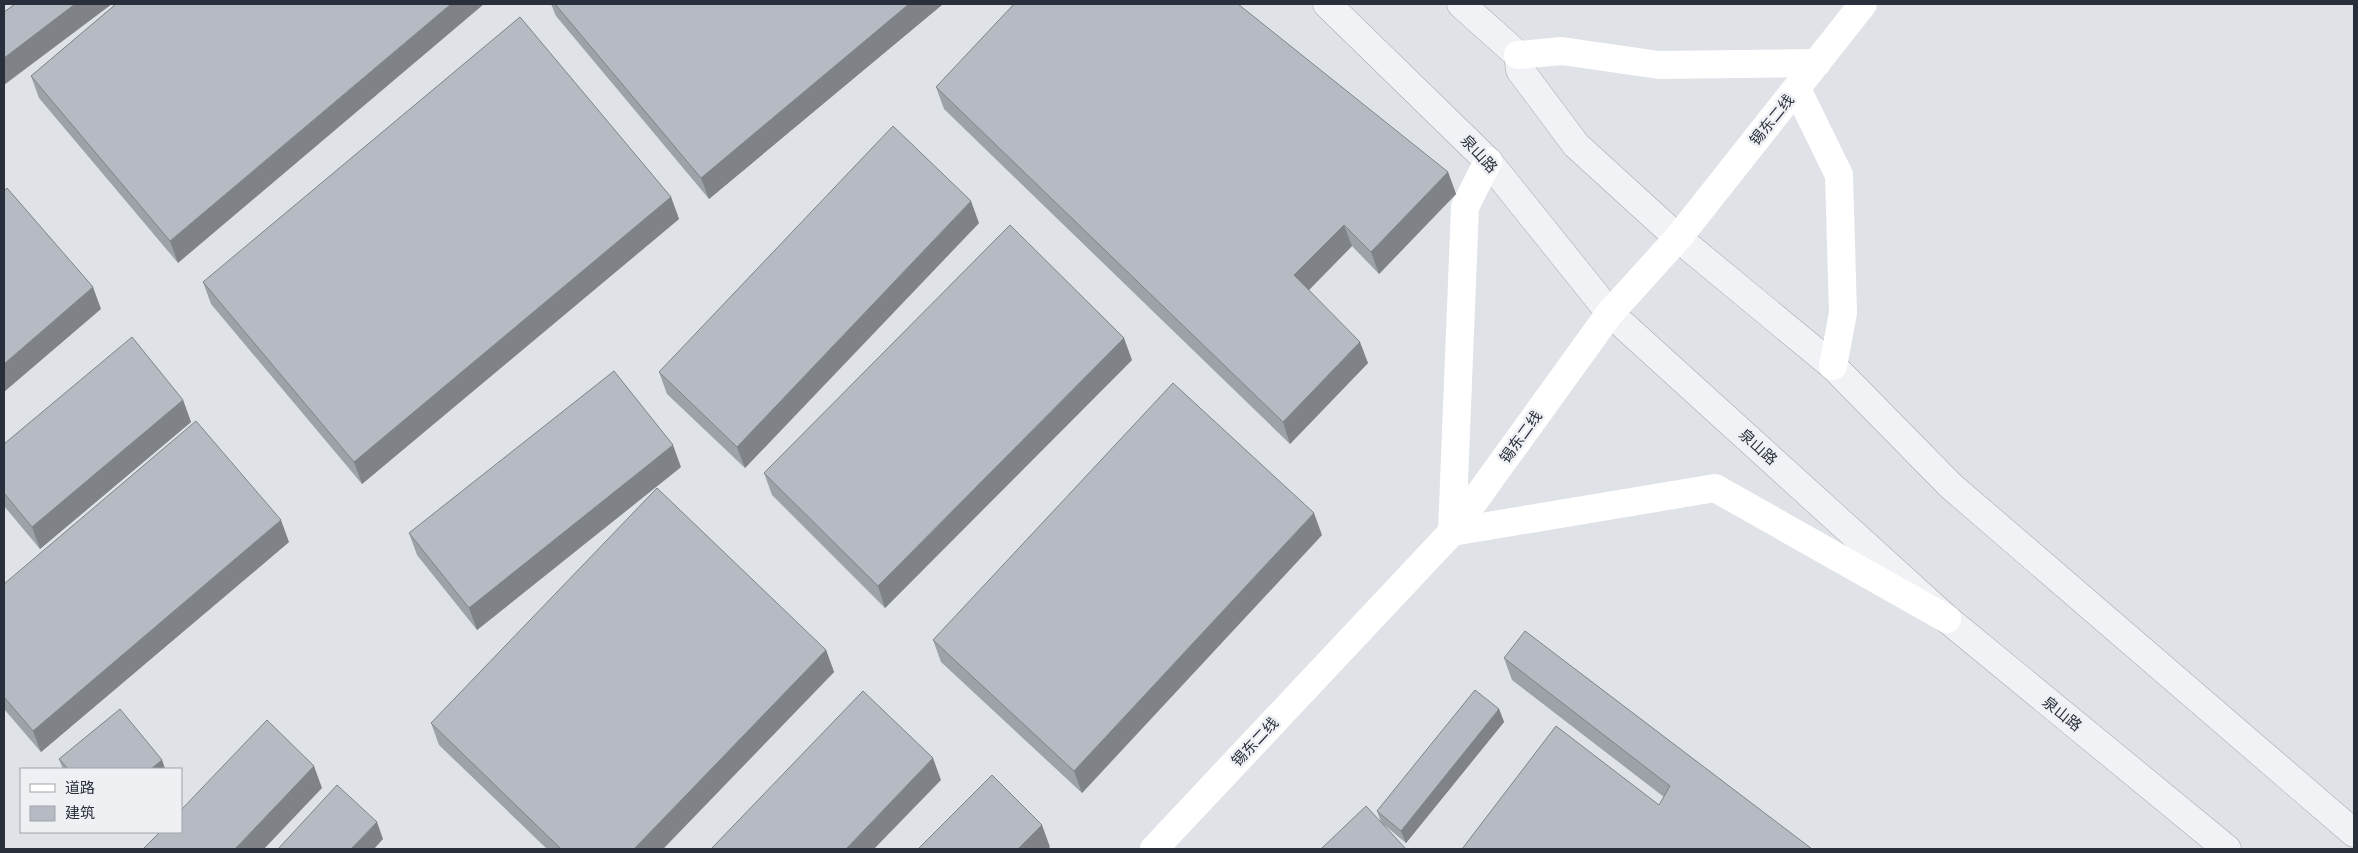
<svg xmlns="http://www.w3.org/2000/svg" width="2358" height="853" viewBox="0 0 2358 853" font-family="Signika,'Noto Sans SC',sans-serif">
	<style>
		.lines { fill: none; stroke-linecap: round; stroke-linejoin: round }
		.tertiary-casing { stroke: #a5a9b0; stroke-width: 29 }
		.tertiary { stroke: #f1f2f5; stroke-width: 28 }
		.secondary { stroke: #fff; stroke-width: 28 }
		.wall { fill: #9da1a8 }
		.shaded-wall { fill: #7f8388 }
		.building { fill: #b6bbc3; stroke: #7f8388 }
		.labels { text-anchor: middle; stroke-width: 5; stroke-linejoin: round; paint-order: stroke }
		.street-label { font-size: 15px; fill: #29303c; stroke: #eef0f4 }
	</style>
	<rect width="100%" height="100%" fill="#dfe2e7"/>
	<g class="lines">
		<g class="tertiary-casing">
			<g id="tertiary">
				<polyline points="1327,4 1488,161 1610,313 1947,619 2227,849"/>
				<polyline points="1461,4 1518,55 1520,70 1576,145 1678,238 1833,366 1951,486 2354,833"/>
			</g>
		</g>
		<use href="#tertiary" class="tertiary"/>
		<g class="secondary">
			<polyline points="1518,55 1562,51 1659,65 1817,63"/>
			<polyline points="1797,89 1839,175 1843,313 1833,366"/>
			<polyline points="1488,161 1465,207 1452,532 1715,488 1947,619"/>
			<polyline points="1154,849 1452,532 1610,313 1678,238 1863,4"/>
		</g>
	</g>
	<g class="wall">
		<polygon points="116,4 178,263 39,98 31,76"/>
		<polygon points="551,4 943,4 709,199 556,16"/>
		<polygon points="936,87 1448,172 1456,194 1379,274 1352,246 1309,290 1368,363 1290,444 944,109"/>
		<polygon points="671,197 679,219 362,484 211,304 203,282"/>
		<polygon points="979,223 745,468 667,394 659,372"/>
		<polygon points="1132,360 885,608 772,495 764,473"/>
		<polygon points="183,400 191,422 40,549 4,506 4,444"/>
		<polygon points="681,467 477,630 417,555 409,533"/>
		<polygon points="1322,535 1082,793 941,662 933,640"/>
		<polygon points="289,542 41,752 4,709 4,584"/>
		<polygon points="826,650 834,672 663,849 547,849 439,745 431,723"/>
		<polygon points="1504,658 1812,849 1659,805 1664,797 1512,680"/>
		<polygon points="1499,709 1504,722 1406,843 1383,824 1381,822 1377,811"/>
		<polygon points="59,759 162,760 165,769 63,769"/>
	</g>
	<g class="shaded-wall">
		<polygon points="75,4 112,4 4,85 4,58"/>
		<polygon points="451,4 484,4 178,263 170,241"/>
		<polygon points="909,4 943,4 709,199 701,178"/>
		<polygon points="1448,172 1456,194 1379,274 1371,252"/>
		<polygon points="671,197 679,219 362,484 354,462"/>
		<polygon points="971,201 979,223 745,468 737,447"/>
		<polygon points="1344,225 1352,246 1302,297 1294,275"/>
		<polygon points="93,287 101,309 4,392 4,364"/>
		<polygon points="1124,338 1132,360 885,608 878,586"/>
		<polygon points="1360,342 1368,363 1290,444 1283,422"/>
		<polygon points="183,400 191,422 40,549 32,527"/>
		<polygon points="673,445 681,467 477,630 469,608"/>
		<polygon points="1314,513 1322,535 1082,793 1074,771"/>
		<polygon points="281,520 289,542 41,752 33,731"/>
		<polygon points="826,650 834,672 663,849 634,849"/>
		<polygon points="1499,709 1504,722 1406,843 1401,831"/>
		<polygon points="933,758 941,780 874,849 846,849"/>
		<polygon points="162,760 165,769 151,769"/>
		<polygon points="314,766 322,788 264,849 235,849"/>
		<polygon points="377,822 383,839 374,849 351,849"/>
		<polygon points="1042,825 1050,847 1048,849 1018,849"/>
	</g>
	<g class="building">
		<polygon points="15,4 75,4 4,58 4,12"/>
		<polygon points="116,4 451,4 170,241 31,76"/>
		<polygon points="555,4 909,4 701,178"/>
		<polygon points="1014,4 1238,4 1448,172 1371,252 1344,225 1294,275 1360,342 1283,422 936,87"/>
		<polygon points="520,17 671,197 354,462 203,282"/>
		<polygon points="893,126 971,201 737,447 659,372"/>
		<polygon points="7,188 93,287 4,364 4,191"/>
		<polygon points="1010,225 1124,338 878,586 764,473"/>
		<polygon points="132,337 183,400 32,527 4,493 4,444"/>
		<polygon points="614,371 673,445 469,608 409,533"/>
		<polygon points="1173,383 1314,513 1074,771 933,640"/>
		<polygon points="196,421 281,520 33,731 4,697 4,584"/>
		<polygon points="657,488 826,650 634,849 561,849 431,723"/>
		<polygon points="1525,631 1812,849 1462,849 1556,726 1659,805 1670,786 1504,658"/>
		<polygon points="1475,690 1499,709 1401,831 1377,811"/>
		<polygon points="863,691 933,758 846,849 711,849"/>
		<polygon points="120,709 162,760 151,769 68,769 59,759"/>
		<polygon points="267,720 314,766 235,849 143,849 160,832 181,832 181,810"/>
		<polygon points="992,775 1042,825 1018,849 918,849"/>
		<polygon points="337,785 377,822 351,849 278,849"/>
		<polygon points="1366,806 1406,849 1321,849"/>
	</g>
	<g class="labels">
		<g class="street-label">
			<text transform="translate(1772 120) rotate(-51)" y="5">锡东二线</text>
			<text transform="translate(1479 154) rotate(47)" y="5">泉山路</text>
			<text transform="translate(1521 437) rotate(-54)" y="5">锡东二线</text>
			<text transform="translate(1758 447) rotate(42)" y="5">泉山路</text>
			<text transform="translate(2062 714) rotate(39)" y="5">泉山路</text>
			<text transform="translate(1255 742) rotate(-47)" y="5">锡东二线</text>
		</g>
	</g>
	<rect width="2358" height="853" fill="none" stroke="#29303c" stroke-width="10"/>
	<rect x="20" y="768" width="162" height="65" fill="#eef0f4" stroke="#9fa3aa"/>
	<rect x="30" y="784" width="25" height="8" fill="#ffffff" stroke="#9fa3aa"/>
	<text x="65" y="793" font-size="15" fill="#29303c">道路</text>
	<rect x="30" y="806" width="25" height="15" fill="#b6bbc3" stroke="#9fa3aa"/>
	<text x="65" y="818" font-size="15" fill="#29303c">建筑</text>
</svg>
